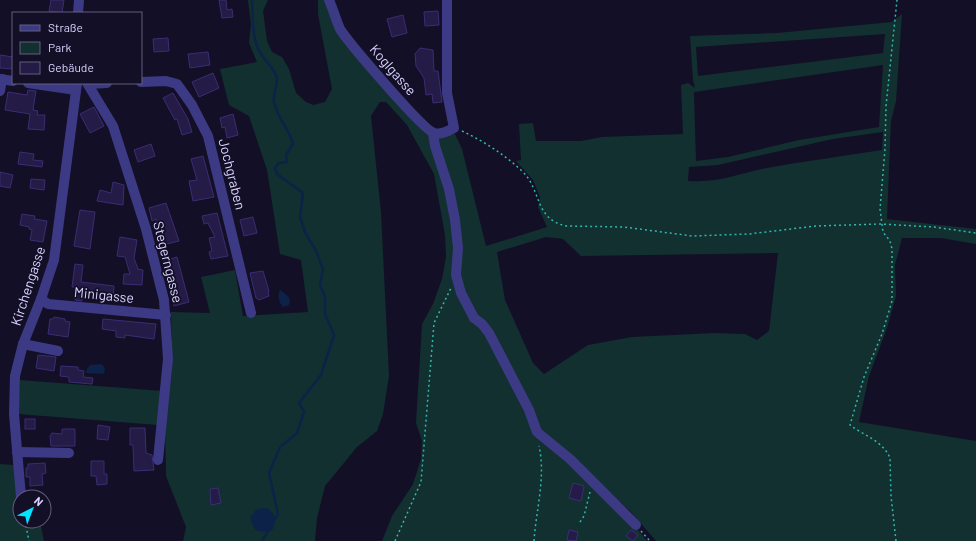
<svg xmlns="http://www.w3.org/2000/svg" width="976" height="541" viewBox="0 0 976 541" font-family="Barlow,sans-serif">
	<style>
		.green { fill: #12302f; fill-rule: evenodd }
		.water { fill: #0c2248 }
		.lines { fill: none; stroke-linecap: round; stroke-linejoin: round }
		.stream { stroke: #0c2248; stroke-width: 2.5 }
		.building { fill: #241b47; stroke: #3b2d73 }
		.path { stroke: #2fb8b0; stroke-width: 1.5; stroke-dasharray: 2 3; stroke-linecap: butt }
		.minor { stroke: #3d3a85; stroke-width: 10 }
		.labels { text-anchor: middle; stroke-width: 3.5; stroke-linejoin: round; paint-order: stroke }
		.street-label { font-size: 14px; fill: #d9d4ff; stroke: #130f26 }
	</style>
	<rect width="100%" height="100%" fill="#130f26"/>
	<g class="green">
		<path d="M248,0H268L263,11L267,41L272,52L282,57L289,69L296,93L306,102L313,105L325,102L332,89L318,14V0H327L350,46L441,136L455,134L462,149L486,246L547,227L538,207L540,197L533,180L516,161L521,160L519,124L533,123L536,141H581L602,137L683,134L681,85L688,83L695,88L693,80L690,36L777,33L892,22L902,14L896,101L891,121L887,219L976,229V244L941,238H902L895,265L896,296L887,328L869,376L859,422L976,441V541H656L631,512L549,437L635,526L647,541H382L392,516L413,484L421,459L422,441L416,423L422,324L433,304L442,279L446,257L445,235L434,174L407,125L386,102H380L371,116L381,212L389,376L383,414L377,431L357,447L325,486L317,518L315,541H183L186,527L166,476L165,428L172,371L171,312L210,313L201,277L235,270L243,316L308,312L301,260L280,254L267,170L249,116L229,105L220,69L257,62L249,43L251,24ZM885,34L883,53L698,76L696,47ZM883,65L879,127L799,140L728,157L696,161L694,92ZM883,132L882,150C844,156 805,161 767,168C737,174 721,183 688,181L689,167L718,165L833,139ZM546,237L563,239L581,256L778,253L769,331L757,340L745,334L715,333L632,337L588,345L544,374L533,363L505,300L497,252Z"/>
		<polygon points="20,380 163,391 158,425 18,414"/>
		<polygon points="0,464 14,465 17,503 20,503 20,521 40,521 44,541 0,541"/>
	</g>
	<g class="water">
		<path d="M280,290C286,294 292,297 289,305L283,307C279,303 277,295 280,290Z"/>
		<polygon points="102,364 105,368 104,374 86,373 87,369 90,365"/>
		<path d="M262,508H267L274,514C277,532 270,534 255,530L250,518L256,510Z"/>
	</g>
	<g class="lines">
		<g class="stream">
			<path d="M252,0C253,16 252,35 258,49C263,59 272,66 276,75C280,83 272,93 274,102C277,117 289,129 293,144L286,155L287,162L279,163L275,168L277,174L303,193L300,217L305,232L316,251L323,269L320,285L325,297V314L334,335L321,375L299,403L304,412L297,433L280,447L269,473L278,514L273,522"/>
			<polyline points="262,541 268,531"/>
		</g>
	</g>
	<g class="building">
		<polygon points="51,0 64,0 62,13 49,11"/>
		<polygon points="219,0 226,0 227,10 232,9 233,17 222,18"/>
		<polygon points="438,11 439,25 425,26 424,12"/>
		<polygon points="403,15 407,33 392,37 387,19"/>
		<polygon points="168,38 169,51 154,52 153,39"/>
		<polygon points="420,48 433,50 434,71 438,71 442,102 433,103 432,94 426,95 424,78 416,66 415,54"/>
		<polygon points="208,52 210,65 190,68 188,54"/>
		<polygon points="0,55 13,57 13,69 0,68"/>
		<polygon points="213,73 219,88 199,97 192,82"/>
		<polygon points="28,90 36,91 33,110 38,111 37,115 45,115 44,130 28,129 30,114 5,110 8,92 27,95"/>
		<polygon points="173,93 188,119 192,132 182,135 177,119 175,120 163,98"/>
		<polygon points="94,107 104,126 90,133 80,114"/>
		<polygon points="233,114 238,135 227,138 225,127 222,128 220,118"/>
		<polygon points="151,144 155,156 138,162 134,150"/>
		<polygon points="20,152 34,154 33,160 43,161 42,167 18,164"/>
		<polygon points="203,156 214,197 193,201 189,181 197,180 191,159"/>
		<polygon points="0,172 13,175 10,188 0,186"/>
		<polygon points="31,179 45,180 44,190 30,188"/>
		<polygon points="113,182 124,185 123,205 97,201 100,190 111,193"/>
		<polygon points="166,203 179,241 163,245 156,219 152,221 149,208"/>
		<polygon points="80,210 95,212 90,249 74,246"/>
		<polygon points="217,213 228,256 211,259 209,252 212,251 209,238 215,237 208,223 204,224 202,216"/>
		<polygon points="22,214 35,216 34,219 47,221 43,242 30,240 32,230 29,229 29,227 20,225"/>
		<polygon points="253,217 257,233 244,236 240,220"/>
		<polygon points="120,237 137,240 134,258 138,269 143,270 142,285 123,284 124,274 130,274 125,257 117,256"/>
		<polygon points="177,257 189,302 174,306 171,293 176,292 173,278 168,280 163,261"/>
		<polygon points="75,264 83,265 81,282 114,286 113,301 95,299 96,295 83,293 82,301 75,300 76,287 72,287"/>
		<polygon points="263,271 269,291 268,291 269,296 259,300 256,298 250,273"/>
		<polygon points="54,317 65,319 65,321 70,322 68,337 48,334 50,319 53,319"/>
		<polygon points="103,319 156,324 154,339 125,335 125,338 116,337 116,331 102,329"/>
		<polygon points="38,355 56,357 54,371 36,368"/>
		<polygon points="61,366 78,367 78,370 84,371 83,377 93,378 92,384 69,382 69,377 60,376"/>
		<rect x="25" y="419" width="10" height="10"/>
		<polygon points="98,425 110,427 108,440 97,439"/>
		<polygon points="130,428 145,428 146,453 152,455 154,470 134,471 133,445 130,445"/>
		<polygon points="62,429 75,429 75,446 51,446 50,436 52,433 62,434"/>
		<polygon points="91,461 104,461 104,474 107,474 107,484 97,485 96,476 91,476"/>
		<polygon points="45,463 46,473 42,474 43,485 30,486 30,477 26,477 26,468 28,468 28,464"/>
		<polygon points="573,483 584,486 581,501 569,498"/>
		<polygon points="218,488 221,503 211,505 210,489"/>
		<polygon points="569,530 578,532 576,541 567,540"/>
		<polygon points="631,530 638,535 633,541 626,536"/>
	</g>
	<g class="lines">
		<g class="path">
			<path d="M462,131C483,141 504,154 522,171C542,190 534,219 566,226L624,227L692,236L749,234L816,226L880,224L934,227L976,233"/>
			<polyline points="25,521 29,541"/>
			<polyline points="580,522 584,516 590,492"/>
			<polyline points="641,531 650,541"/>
			<polyline points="395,541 421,482 434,323 451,288"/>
			<path d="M534,541C536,510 546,477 539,446"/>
			<path d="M896,541L891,496L890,458C883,441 863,435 850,425L864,377L882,334L892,301V249L890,241L883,232L880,209L885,149L886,106L897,0"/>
		</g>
		<g class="minor">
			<path d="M329,0C333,9 336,20 340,29C349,43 422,129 434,133C441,135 448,131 454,128L447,93V0"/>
			<polyline points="78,13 79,0"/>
			<polyline points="0,79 13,81"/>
			<polyline points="141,82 166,81 177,84 192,105 208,136 251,313"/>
			<polyline points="28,83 76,90"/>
			<polyline points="87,83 113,126 146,229 164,300 168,359 158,460"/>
			<polyline points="88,84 107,83"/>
			<polyline points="0,91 2,79"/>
			<polyline points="433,133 435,146 449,189 455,220 458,248 456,275 461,293 474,318 482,324 489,333 529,410 537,432 570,459 636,525"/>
			<polyline points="41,299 48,304 166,315"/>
			<polyline points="23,344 58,351"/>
			<polyline points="17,452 69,453"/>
			<polyline points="21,497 14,414 15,376 23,344 41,299 54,260 77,83"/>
		</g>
	</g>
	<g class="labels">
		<g class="street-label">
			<text transform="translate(393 70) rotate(49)" y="5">Koglgasse</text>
			<text transform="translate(232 174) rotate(76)" y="5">Jochgraben</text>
			<text transform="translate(168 262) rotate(76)" y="5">Stegerngasse</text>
			<text transform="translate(28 286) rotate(-72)" y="5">Kirchengasse</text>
			<text transform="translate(104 295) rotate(6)" y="5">Minigasse</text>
		</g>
	</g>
	<rect x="12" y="12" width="130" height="72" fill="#130f26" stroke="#625e7d"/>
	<rect x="20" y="25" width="20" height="6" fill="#3d3a85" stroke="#625e7d"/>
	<text x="48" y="32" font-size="12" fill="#d9d4ff">Straße</text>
	<rect x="20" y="42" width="20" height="12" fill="#12302f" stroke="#625e7d"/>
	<text x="48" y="52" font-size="12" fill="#d9d4ff">Park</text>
	<rect x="20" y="62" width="20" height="12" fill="#241b47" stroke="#625e7d"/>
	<text x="48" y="72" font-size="12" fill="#d9d4ff">Gebäude</text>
	<g transform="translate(32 509) rotate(42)"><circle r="19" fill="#130f26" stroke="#625e7d"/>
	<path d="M0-3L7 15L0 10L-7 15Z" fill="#00e5ff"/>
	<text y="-6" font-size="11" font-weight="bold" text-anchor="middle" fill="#d9d4ff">N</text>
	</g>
</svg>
